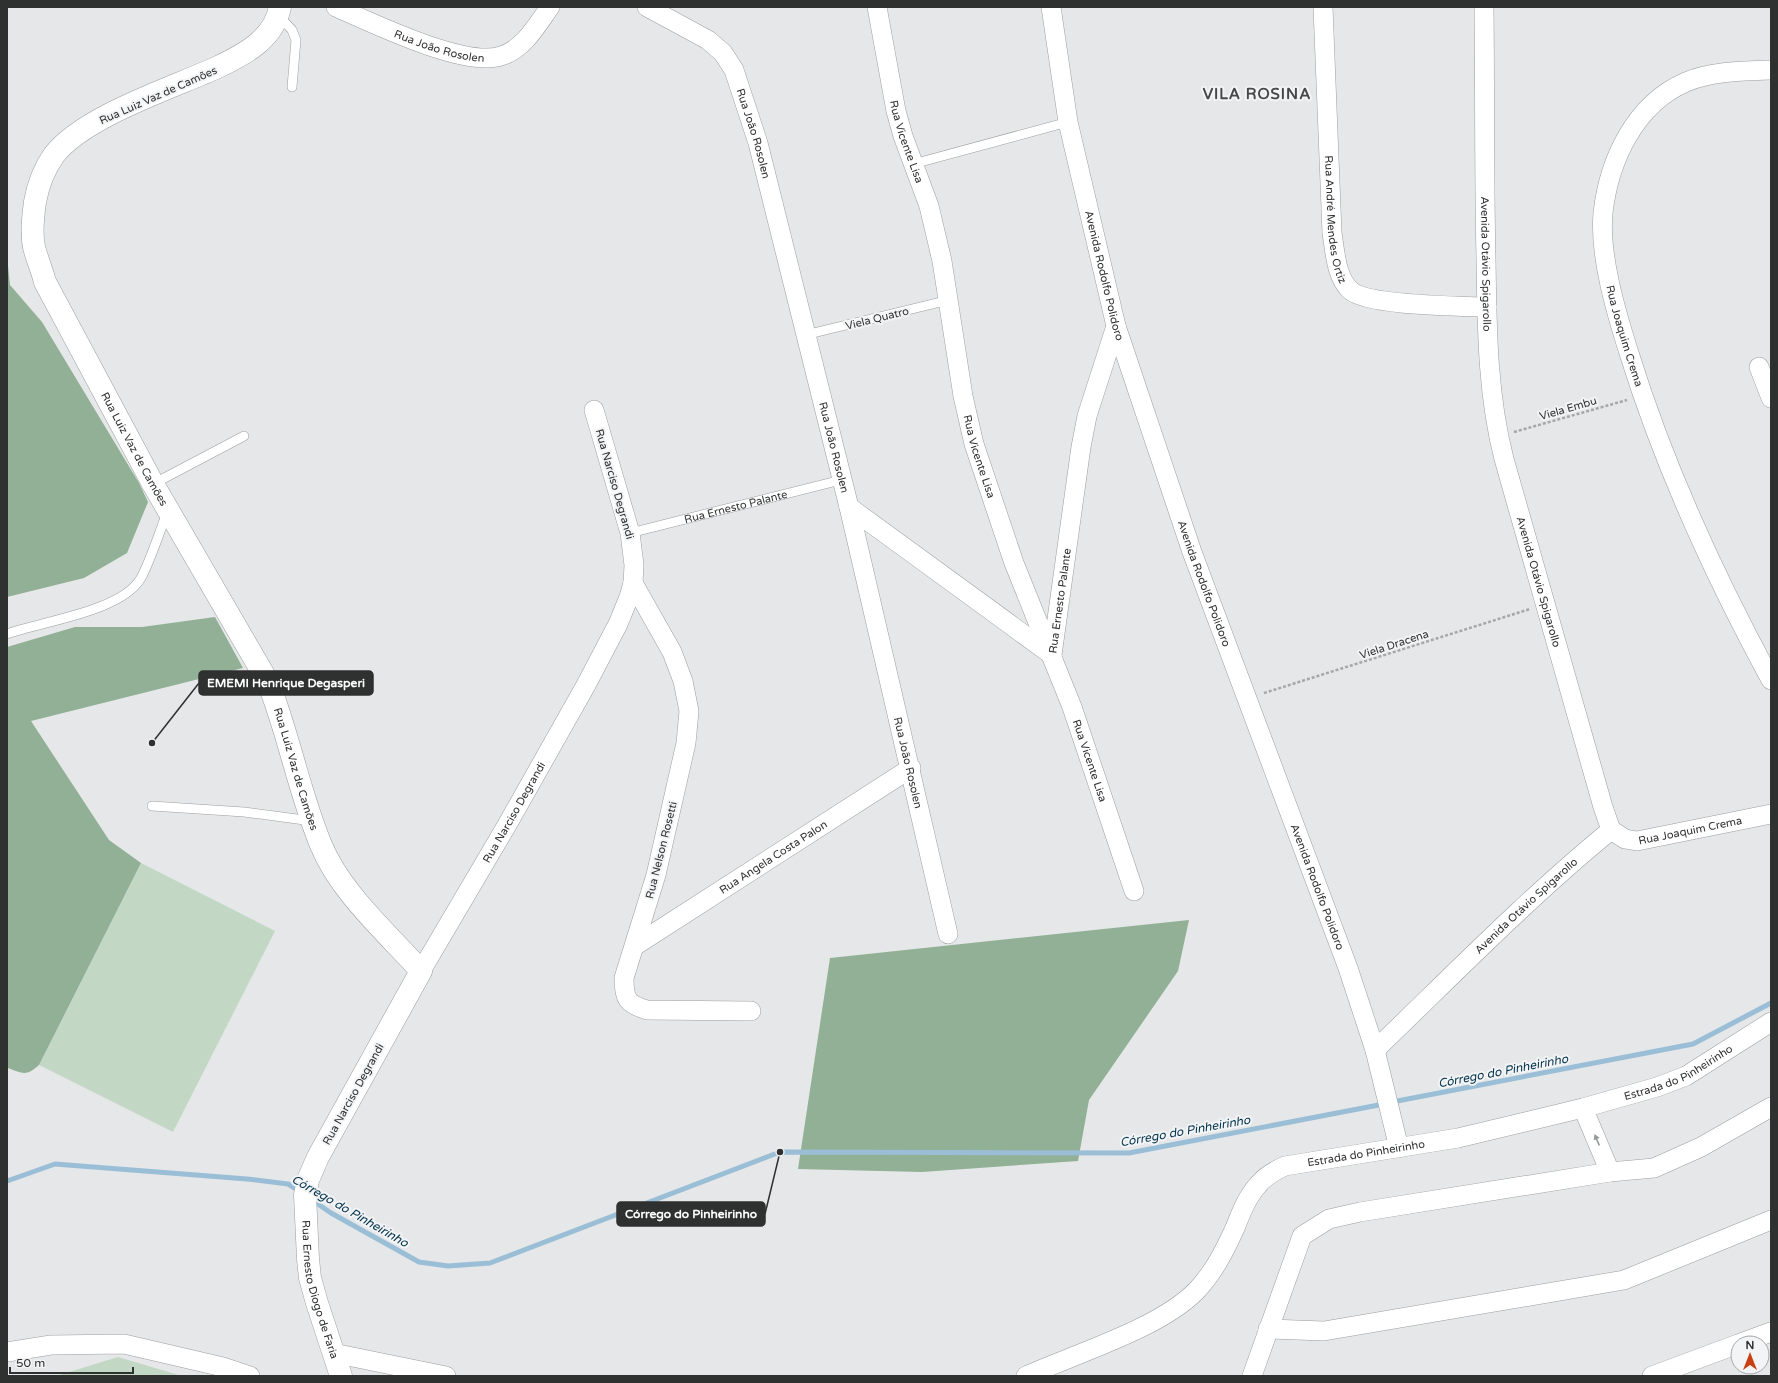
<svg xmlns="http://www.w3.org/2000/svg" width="1778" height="1383" viewBox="0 0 1778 1383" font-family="'Varela Round',sans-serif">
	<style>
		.green { fill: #c2d8c5 }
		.forest { fill: #91b095 }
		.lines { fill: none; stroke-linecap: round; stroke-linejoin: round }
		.stream { stroke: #9abed6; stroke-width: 5 }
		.service-casing { stroke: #9d9e9f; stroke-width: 10 }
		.minor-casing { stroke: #9d9e9f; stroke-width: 20 }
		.secondary-casing { stroke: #9d9e9f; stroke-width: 23 }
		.path { stroke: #a6a8a8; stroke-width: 2.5; stroke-dasharray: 3 2; stroke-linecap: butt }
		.service { stroke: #fff; stroke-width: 9 }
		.minor { stroke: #fff; stroke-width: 19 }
		.secondary { stroke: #fff; stroke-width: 22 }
		.oneway { fill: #979898 }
		.labels { text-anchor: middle; stroke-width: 4; stroke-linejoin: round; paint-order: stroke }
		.street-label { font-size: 11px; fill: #2f3030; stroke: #f3f4f6 }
		.water-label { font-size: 12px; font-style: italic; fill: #00324a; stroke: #f3f4f6 }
		.district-label { font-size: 15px; font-weight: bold; letter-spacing: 1px; fill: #474849; stroke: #f3f4f6 }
		.leader { fill: none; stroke: #2f3030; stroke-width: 1.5 }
		.callout-dot { fill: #2f3030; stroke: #f3f4f6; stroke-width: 1.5 }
		.callout { fill: #2f3030; stroke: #2f3030; stroke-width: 1.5 }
		.callout-label { font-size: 12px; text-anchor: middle; font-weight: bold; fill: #fff }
	</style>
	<rect width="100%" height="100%" fill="#e5e7e8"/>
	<g class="green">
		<polygon points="141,863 275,931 173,1132 39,1065"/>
		<polygon points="118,1357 182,1376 56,1376"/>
	</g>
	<g class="forest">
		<polygon points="7,256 10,285 42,322 139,483 148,502 127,553 84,578 7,597"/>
		<path d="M215,617L243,668L31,721L109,840L141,863L39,1065C27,1076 23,1074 8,1068L7,1070V647L75,627H142Z"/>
		<polygon points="1189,920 1178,971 1089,1100 1078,1161 922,1172 798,1169 830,958"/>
	</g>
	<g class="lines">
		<g class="stream">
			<polyline points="1392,1102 1693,1044 1771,1003"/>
			<polyline points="7,1181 55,1164 247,1179 288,1184 301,1192"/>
			<polyline points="312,1200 331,1213 419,1262 448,1266 490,1263 780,1152 1129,1153 1384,1104"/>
		</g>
		<g class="service-casing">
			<g id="service">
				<polyline points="279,16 292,30 296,40 292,87"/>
				<polyline points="913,164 1068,122"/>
				<polyline points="805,335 949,300"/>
				<polyline points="153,484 244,436"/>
				<path id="s1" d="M630,533L841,480"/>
				<path d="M7,634C42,621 121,612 141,578C151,559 159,533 167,513"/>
				<polyline points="152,806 244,812 312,821"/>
			</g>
		</g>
		<g class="minor-casing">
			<g id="minor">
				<path id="s2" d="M336,7C372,23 465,68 501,56C524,49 537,25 550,7"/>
				<path id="s3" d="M647,7L708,40L723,53L734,70L758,143L849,507L948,934"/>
				<path id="s4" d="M877,7L896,111L903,136L929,206L942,261L963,396L974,444L1014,563L1072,707L1134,891"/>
				<path id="s5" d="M1051,7L1068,122L1116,326L1192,552L1348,968L1375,1050L1399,1148"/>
				<path id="s6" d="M1323,7L1332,233C1335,251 1336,277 1350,290C1367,306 1460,306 1487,307"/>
				<path id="s7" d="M1484,7C1485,91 1484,174 1486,258C1487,326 1487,393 1504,459L1603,807L1611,830"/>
				<path id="s8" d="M1771,70C1744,71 1711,71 1686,82C1635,104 1609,160 1603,213C1599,255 1616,312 1629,353C1664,466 1714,575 1771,680"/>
				<polyline points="1759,367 1771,398"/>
				<path id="s9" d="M849,507L1052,655L1081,447L1087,416L1116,326"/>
				<path d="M633,583L672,652L683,681L689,711L686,743L656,875L624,978C624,999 627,1004 647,1010L751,1011"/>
				<path id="s10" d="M1611,830L1625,839L1637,841L1771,814"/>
				<path id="s11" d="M636,945L911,768"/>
				<path id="s12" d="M421,971L507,825L586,685L618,624L629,597L633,583L634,565L630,533L594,410"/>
				<path id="s13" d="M1375,1050C1452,976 1528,898 1611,830"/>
				<polyline points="1583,1108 1610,1172"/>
				<polyline points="1268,1329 1324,1331 1624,1280 1771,1220"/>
				<polyline points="1741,1343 1771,1332"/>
				<polyline points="7,1352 51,1345 124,1344 223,1367 250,1376"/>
				<polyline points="333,1353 446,1376"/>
				<path id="s14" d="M1026,1376C1075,1354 1161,1328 1197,1290C1214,1272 1225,1250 1235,1228C1241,1213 1247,1197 1258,1185C1265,1176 1274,1171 1285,1166L1458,1138L1583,1108L1657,1087L1686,1076L1771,1022"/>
				<polyline points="1252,1376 1302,1236 1329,1219 1360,1212 1610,1172 1654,1168 1701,1147 1771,1107"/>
				<polyline points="1652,1376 1738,1344"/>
			</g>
		</g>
		<g class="secondary-casing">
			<g id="secondary">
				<path id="s15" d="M280,7C274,39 245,54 218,67C172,88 84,116 54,155C44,169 38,185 35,202C33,216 31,233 34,247C37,259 42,270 45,282L153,484L268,682C289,735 299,792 321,845C340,892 387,933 421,971L318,1157L308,1180L305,1195L308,1259L310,1278L317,1303L341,1376"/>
			</g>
		</g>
		<g class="path">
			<polyline points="1514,432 1627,400"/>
			<polyline points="1264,693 1530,609"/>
		</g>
		<use href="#service" class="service"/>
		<use href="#minor" class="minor"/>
		<use href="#secondary" class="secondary"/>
	</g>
	<defs><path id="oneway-solid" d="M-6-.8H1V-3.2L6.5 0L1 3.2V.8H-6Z"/></defs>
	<use class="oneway" href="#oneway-solid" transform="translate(1597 1140) rotate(-113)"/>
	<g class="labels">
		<g class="street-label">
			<text dy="4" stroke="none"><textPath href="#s2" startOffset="111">Rua João Rosolen</textPath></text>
			<text transform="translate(158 95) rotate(-24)" y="4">Rua Luiz Vaz de Camões</text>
			<text dy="4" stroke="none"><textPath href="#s3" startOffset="176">Rua João Rosolen</textPath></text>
			<text dy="4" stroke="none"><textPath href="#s4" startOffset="138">Rua Vicente Lisa</textPath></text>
			<text dy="4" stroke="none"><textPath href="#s6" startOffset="213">Rua André Mendes Ortiz</textPath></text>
			<text dy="4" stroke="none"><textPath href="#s7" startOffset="257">Avenida Otávio Spigarollo</textPath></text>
			<text dy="4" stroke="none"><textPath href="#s5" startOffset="274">Avenida Rodolfo Polidoro</textPath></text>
			<text transform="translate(877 318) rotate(-14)" y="4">Viela Quatro</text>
			<text dy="4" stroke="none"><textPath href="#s8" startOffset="374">Rua Joaquim Crema</textPath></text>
			<text transform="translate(1568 408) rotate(-16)" y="4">Viela Embu</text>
			<text dy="4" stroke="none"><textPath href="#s3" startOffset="500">Rua João Rosolen</textPath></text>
			<text dy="4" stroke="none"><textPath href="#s15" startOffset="600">Rua Luiz Vaz de Camões</textPath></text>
			<text dy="4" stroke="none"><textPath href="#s4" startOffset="462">Rua Vicente Lisa</textPath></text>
			<text transform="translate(615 484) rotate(74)" y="4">Rua Narciso Degrandi</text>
			<text dy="4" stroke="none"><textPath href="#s1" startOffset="109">Rua Ernesto Palante</textPath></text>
			<text dy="4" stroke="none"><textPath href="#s7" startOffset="581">Avenida Otávio Spigarollo</textPath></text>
			<text dy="4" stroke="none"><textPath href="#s5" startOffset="598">Avenida Rodolfo Polidoro</textPath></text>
			<text dy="4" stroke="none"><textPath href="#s9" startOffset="306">Rua Ernesto Palante</textPath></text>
			<text transform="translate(1394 644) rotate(-18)" y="4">Viela Dracena</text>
			<text dy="4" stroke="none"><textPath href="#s4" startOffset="786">Rua Vicente Lisa</textPath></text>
			<text dy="4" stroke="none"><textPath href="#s3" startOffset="824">Rua João Rosolen</textPath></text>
			<text dy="4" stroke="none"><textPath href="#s15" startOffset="960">Rua Luiz Vaz de Camões</textPath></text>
			<text dy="4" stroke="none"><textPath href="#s12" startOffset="184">Rua Narciso Degrandi</textPath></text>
			<text dy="4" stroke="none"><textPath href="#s10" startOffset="83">Rua Joaquim Crema</textPath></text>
			<text transform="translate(661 850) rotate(-76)" y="4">Rua Nelson Rosetti</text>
			<text dy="4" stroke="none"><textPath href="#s11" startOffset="163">Rua Angela Costa Palon</textPath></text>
			<text dy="4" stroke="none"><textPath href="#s5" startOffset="922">Avenida Rodolfo Polidoro</textPath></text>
			<text dy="4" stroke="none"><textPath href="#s13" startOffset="209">Avenida Otávio Spigarollo</textPath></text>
			<text dy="4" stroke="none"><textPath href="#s14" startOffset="754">Estrada do Pinheirinho</textPath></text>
			<text transform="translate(353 1094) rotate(-61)" y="4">Rua Narciso Degrandi</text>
			<text dy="4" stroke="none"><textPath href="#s14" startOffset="430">Estrada do Pinheirinho</textPath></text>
			<text dy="4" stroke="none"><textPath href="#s15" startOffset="1551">Rua Ernesto Diogo de Faria</textPath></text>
		</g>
		<g class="water-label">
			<text transform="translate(1503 1071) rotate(-11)" y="4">Córrego do Pinheirinho</text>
			<text transform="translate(1185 1131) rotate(-10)" y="4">Córrego do Pinheirinho</text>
			<text transform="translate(350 1211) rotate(30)" y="4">Córrego do Pinheirinho</text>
		</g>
		<g class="district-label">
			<text x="1257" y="99">VILA ROSINA</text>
		</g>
	</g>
	<path class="leader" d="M152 743L199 683M780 1152L765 1214"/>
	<g class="callout-dot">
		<circle cx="152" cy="743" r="4"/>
		<circle cx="780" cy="1152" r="4"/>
	</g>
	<g class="callout">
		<rect x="199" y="671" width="174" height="24" rx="4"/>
		<rect x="617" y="1202" width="148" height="24" rx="4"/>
	</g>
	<g class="callout-label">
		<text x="286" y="687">EMEMI Henrique Degasperi</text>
		<text x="691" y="1218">Córrego do Pinheirinho</text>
	</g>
	<rect width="1778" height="1383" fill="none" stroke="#2f3030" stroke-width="16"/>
	<g transform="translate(1750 1355)"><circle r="19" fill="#f3f4f6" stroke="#a5a6a7"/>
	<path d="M0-3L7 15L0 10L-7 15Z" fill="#c84010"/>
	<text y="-6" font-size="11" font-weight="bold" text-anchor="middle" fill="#2f3030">N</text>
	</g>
	<path d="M10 1367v6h123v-6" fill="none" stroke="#2f3030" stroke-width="2"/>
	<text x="16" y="1367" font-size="12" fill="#2f3030" stroke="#f3f4f6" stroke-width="3" paint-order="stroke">50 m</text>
</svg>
